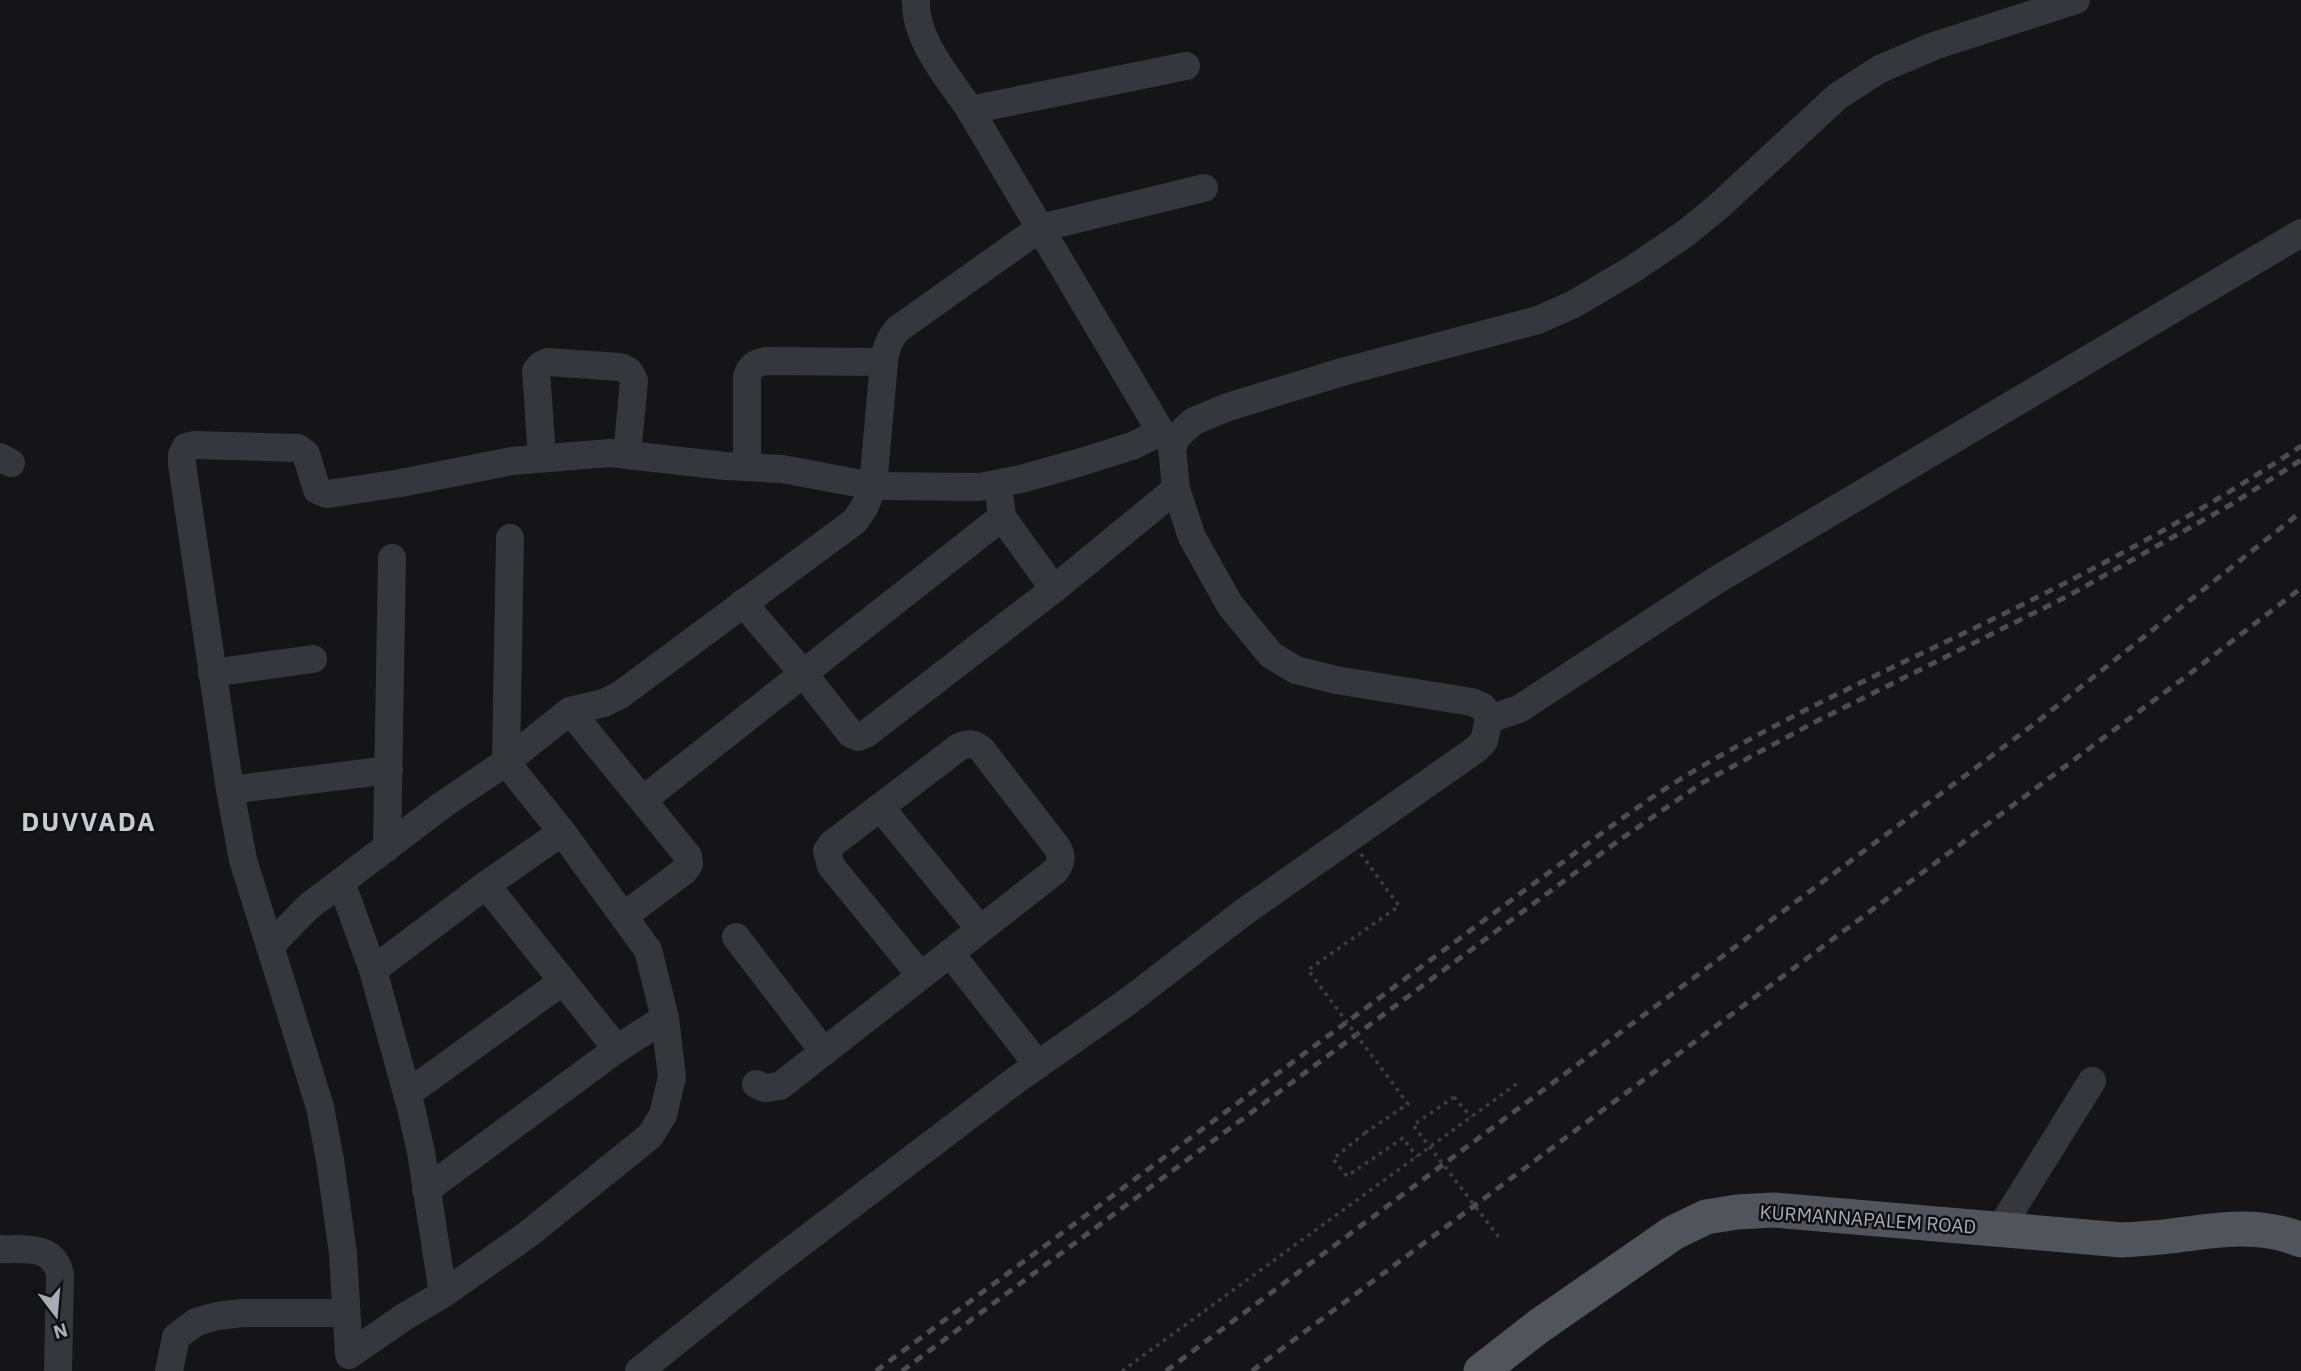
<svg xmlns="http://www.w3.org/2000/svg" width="2301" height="1371" viewBox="0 0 2301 1371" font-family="'IBM Plex Sans',sans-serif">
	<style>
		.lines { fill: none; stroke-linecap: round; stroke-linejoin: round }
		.path { stroke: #3c3e43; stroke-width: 3.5; stroke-dasharray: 3.5 5; stroke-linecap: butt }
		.minor { stroke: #36373c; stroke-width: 28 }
		.major { stroke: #52545b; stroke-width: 35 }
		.rail { stroke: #4b4d53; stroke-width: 5; stroke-dasharray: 9 7; stroke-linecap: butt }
		.path-bridge { stroke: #3c3e43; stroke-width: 3.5; stroke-dasharray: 3.5 5; stroke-linecap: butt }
		.labels { text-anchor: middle; stroke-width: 5; stroke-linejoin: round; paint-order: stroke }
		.street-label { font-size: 19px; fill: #a7acb7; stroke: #101012 }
		.district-label { font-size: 26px; font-weight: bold; letter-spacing: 2px; fill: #c8cbd3; stroke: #101012 }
	</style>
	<rect width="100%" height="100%" fill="#151517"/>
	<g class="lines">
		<g class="path">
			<polyline points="1361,854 1399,906"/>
			<polyline points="1454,1097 1471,1117"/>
			<polyline points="1365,1133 1333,1159 1347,1176 1403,1138 1417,1157"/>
			<polyline points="1122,1371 1519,1082"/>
		</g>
		<g class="minor">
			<path d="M916,0C914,40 949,78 970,110"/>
			<polyline points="1186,66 970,110 1040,228 1204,188"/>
			<polyline points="0,457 11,463"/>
			<path d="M542,457L536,371L541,365L548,362L619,367C628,369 631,372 634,381L627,455"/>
			<path d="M747,467V377C750,366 755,363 766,361L884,362"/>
			<polyline points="1000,500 1002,517 1054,589"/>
			<polyline points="743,603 803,673 851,734 858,737 866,734 1054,589 1176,489"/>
			<polyline points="212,673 313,659"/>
			<polyline points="570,711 688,856 689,864 684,871 624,916"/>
			<polyline points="1489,719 1519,709 1715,581 2301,233"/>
			<polyline points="230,790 389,770"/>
			<polyline points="644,799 1002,517"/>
			<polyline points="880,807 980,929"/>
			<polyline points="387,848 392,558"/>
			<path d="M341,882L373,970L411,1108L421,1152L443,1294L404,1317L349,1355L343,1253L330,1160L320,1107L270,946L308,907L441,806L506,762L570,711L604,703L620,695L855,521L865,506L873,486L884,362C885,349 889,339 898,329L1040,228L1161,432"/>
			<polyline points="486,885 617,1049"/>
			<polyline points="736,937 824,1052"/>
			<polyline points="270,946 243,860 230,790 182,464 182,455 186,447 195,445 298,448 306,454 317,490 327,494 401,483 512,461 610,453 725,466 782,469 873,486 980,487 1021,479 1078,463 1132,446 1161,432 1175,441"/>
			<polyline points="950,953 1038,1065"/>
			<polyline points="373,970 486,885 562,832"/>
			<path d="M756,1084L764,1088L780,1086L1055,871C1062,862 1062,856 1057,847L982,750C974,743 969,743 959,747L832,844L827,851L831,866L921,976"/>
			<polyline points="407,1094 563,981"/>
			<polyline points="426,1190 617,1049 665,1018"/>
			<polyline points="2000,1229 2092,1081"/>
			<path d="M0,1249C25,1250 53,1244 60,1274L58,1371"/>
			<polyline points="443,1294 527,1235 650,1136 663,1115 672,1077 665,1018 648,950 562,832 506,762 510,538"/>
			<polyline points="169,1371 176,1337 196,1322 217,1316 242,1313 346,1313"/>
			<polyline points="639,1371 771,1266 1016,1080 1130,1000 1244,912 1475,750 1484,741 1489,719 1483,707 1472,702 1336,680 1296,670 1271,655 1230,605 1192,537 1176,489 1172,447 1177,436 1194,421 1228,407 1342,372 1538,320 1574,304 1633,269 1686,233 1720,205 1838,96 1880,69 1934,46 2076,0"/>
		</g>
		<path class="major" d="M1481,1371L1539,1326L1673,1233L1706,1217L1737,1212L1774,1210L2122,1240C2138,1239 2155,1238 2171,1236C2216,1230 2259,1222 2301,1240"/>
		<g class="rail">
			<path d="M876,1371L1529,887C1583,848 1636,805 1694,771C1788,715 1888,670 1987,622C2094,570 2201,513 2301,446"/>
			<polyline points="902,1371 1618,841 1702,783 1813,723 2066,597 2232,504 2301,460"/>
			<polyline points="1166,1371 2033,725 2301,512"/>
			<polyline points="1252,1371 2188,675 2301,588"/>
		</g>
		<g class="path-bridge">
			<polyline points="1454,1097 1413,1125 1501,1240"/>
			<polyline points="1365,1133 1408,1104 1308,970 1399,906"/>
		</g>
	</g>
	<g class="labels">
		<g class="street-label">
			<text transform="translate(1868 1219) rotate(4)" y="7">KURMANNAPALEM ROAD</text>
		</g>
		<g class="district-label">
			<text x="89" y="831">DUVVADA</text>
		</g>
	</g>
	<g transform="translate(56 1315) rotate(164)" stroke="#101012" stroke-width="5" paint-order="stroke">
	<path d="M0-5L12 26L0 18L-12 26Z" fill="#a7acb7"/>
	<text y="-10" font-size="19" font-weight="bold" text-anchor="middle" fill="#a7acb7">N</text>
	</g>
</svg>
